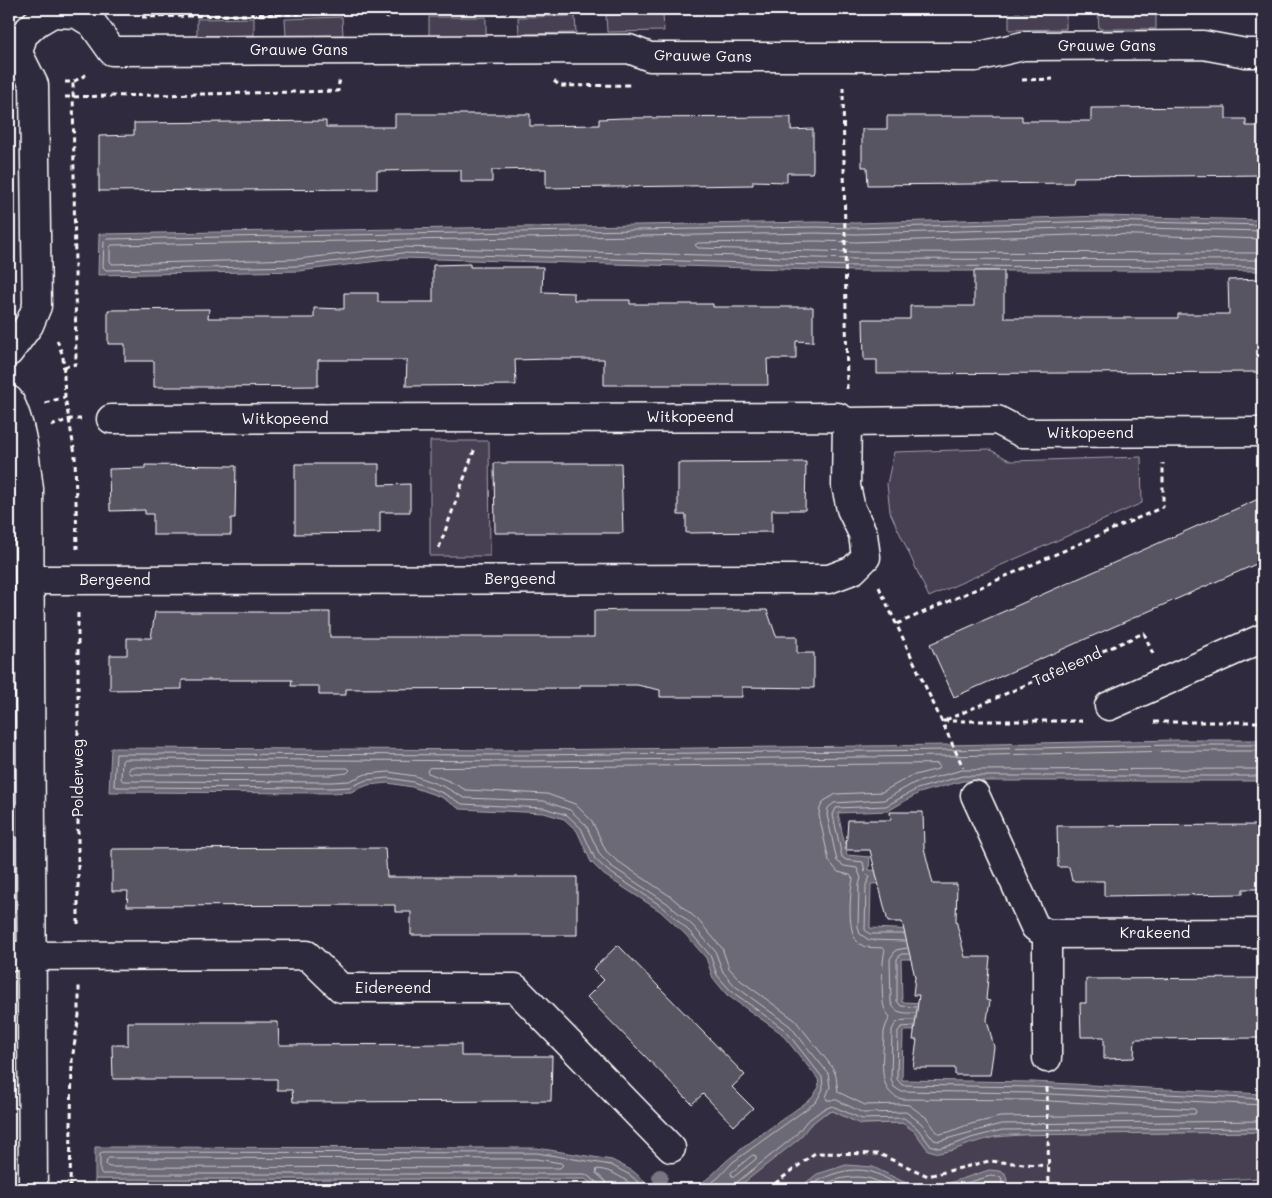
<svg xmlns="http://www.w3.org/2000/svg" width="1272" height="1198" viewBox="0 0 1272 1198" font-family="Mali,sans-serif">
	<style>
		.green { fill: #464152; stroke: #a2a0a8 }
		.water { fill: #6d6a77; stroke: #a7a6ad }
		.lines { fill: none; stroke-linecap: round; stroke-linejoin: round }
		.shore { stroke: #c5c3c9; stroke-width: 1 }
		.building { fill: #595564; stroke: #fff }
		.minor-casing { stroke: #fff; stroke-width: 31 }
		.tertiary-casing { stroke: #fff; stroke-width: 31 }
		.path { stroke: #fff; stroke-width: 3; stroke-dasharray: 5 4; stroke-linecap: butt }
		.minor { stroke: #2f2a3d; stroke-width: 28 }
		.tertiary { stroke: #2f2a3d; stroke-width: 28 }
		.tree { fill: #797582 }
		.labels { text-anchor: middle; stroke-width: 4; stroke-linejoin: round; paint-order: stroke }
		.street-label { font-size: 15px; fill: #fff; stroke: #2f2a3d }
	</style>
	<rect width="100%" height="100%" fill="#2f2a3d"/>
	<filter id="ink" filterUnits="userSpaceOnUse"><feTurbulence type="fractalNoise" baseFrequency=".02" numOctaves="2"/><feDisplacementMap in="SourceGraphic" scale="10" xChannelSelector="R" yChannelSelector="G"/><feConvolveMatrix kernelMatrix="1 2 1 2 8 2 1 2 1" color-interpolation-filters="sRGB"/></filter>
	<g filter="url(#ink)">
		<g class="green">
			<polygon points="663,13 664,31 607,32 606,15"/>
			<polygon points="1098,13 1156,13 1156,29 1099,29"/>
			<polygon points="1009,14 1066,14 1066,29 1009,30"/>
			<polygon points="575,16 576,33 519,34 518,17"/>
			<polygon points="342,17 343,35 286,36 285,19"/>
			<rect x="429" y="17" width="57" height="19"/>
			<polygon points="254,18 254,35 197,36 197,19"/>
			<polygon points="430,441 489,441 490,556 430,556"/>
			<polygon points="989,449 1011,461 1141,457 1142,503 929,597 890,512 887,484 894,452"/>
			<polygon points="833,1111 860,1124 902,1123 995,1137 1034,1134 1263,1132 1263,1178 1195,1181 1094,1189 722,1189 824,1114"/>
			<polygon points="95,1179 585,1179 598,1189 94,1189"/>
		</g>
		<g class="water">
			<polygon points="1104,216 1263,220 1263,271 854,271 402,258 299,271 98,275 99,234 817,222 855,223"/>
			<path d="M1175,740H1263V781H963L919,793L888,811L838,813L847,855L870,857L869,870L915,873L916,882L871,884L870,928L919,930L942,959H901L902,1002L951,1004L949,1030L903,1031L902,1080L1033,1082L1263,1094V1132L1002,1135L972,1143L954,1150L939,1153L928,1150L914,1131L902,1123L860,1124L833,1111L824,1114L809,1126L799,1139L736,1189H688C709,1182 715,1170 731,1157C757,1136 785,1118 812,1098L819,1087L818,1079L781,1033L727,995L713,978L706,958L685,934L660,911L604,875L591,862L577,831L564,819L544,813L460,809L441,797L412,787L388,783L368,785L351,792L332,793L109,792L111,748L530,750L947,745Z"/>
			<polygon points="95,1147 537,1148 612,1160 633,1171 650,1186 657,1189 598,1189 585,1179 95,1179"/>
			<polygon points="846,1165 873,1167 908,1184 921,1188 937,1187 989,1170 999,1171 1005,1173 1007,1180 1006,1188 1004,1189 798,1189 817,1174"/>
		</g>
		<g class="lines">
			<g class="shore">
				<polyline points="1263,225 1104,221 855,228 817,227 106,239 104,241 103,267 106,270 299,266 402,253 854,266 1263,267"/>
				<polyline points="1263,231 1104,227 856,234 817,233 112,245 110,247 110,261 112,264 298,259 402,247 854,259 1263,260"/>
				<polyline points="1263,239 1104,234 856,242 817,241 698,243 695,245 698,248 854,252 1263,253"/>
				<polyline points="1263,751 1175,751 947,756 530,761 124,759 122,761 121,779 123,781 332,782 349,781 366,774 389,772 415,776 445,787 464,798 544,801 570,810 586,825 600,855 611,866 667,903 693,926 715,951 723,972 735,986 790,1026 828,1073 830,1087 826,1097 827,1100 837,1100 863,1113 906,1112 921,1123 934,1140 939,1141 1001,1124 1263,1121"/>
				<path d="M938,764L939,766L938,769L911,776L882,792L836,794L824,801L820,808L819,815L829,861L838,872L850,875L853,879C850,894 846,935 860,944C866,949 875,947 883,948L885,950C882,960 881,997 884,1007C885,1011 888,1014 890,1017L886,1025L884,1032C884,1053 875,1094 902,1099L1032,1100L1194,1109L1196,1111L1195,1114L1000,1117L967,1125L949,1132L940,1134L936,1131L927,1118L909,1105L901,1104L865,1105L838,1092L836,1076L833,1068L795,1020L740,980L729,968L722,948L698,920L670,896L616,860L606,851L592,821L575,804L547,794L466,790L449,781L428,773L427,771L429,768Z"/>
				<polygon points="131,767 348,768 350,770 347,773 331,775 131,774 129,771"/>
				<polyline points="904,934 870,934 865,930 866,885 870,877 865,872 863,862 846,860 842,857 833,815 836,808 886,806 917,789 962,776 1263,776"/>
				<polyline points="905,941 869,940 860,934 858,927 859,885 861,878 857,868 844,866 837,861 827,815 828,808 834,803 884,800 914,783 962,770 1263,769"/>
				<path d="M907,948L896,950L890,959L891,1002C895,1014 904,1013 915,1013"/>
				<polyline points="908,954 901,954 897,959 897,1001 901,1006 916,1007"/>
				<path d="M914,1020C904,1020 896,1019 892,1030L891,1080L894,1087L900,1091L1032,1093L1263,1105"/>
				<polyline points="914,1026 902,1027 898,1031 897,1079 902,1085 1033,1087 1263,1099"/>
				<polygon points="753,1155 756,1156 756,1159 735,1176 732,1176 731,1173"/>
				<polygon points="109,1158 536,1159 561,1163 563,1165 560,1168 109,1167 106,1165 107,1160"/>
				<polyline points="601,1189 599,1184 585,1174 102,1174 100,1171 100,1154 103,1152 537,1153 611,1165 630,1175 646,1189"/>
				<path d="M607,1189L605,1181L596,1173L597,1169C612,1170 625,1179 637,1189"/>
				<polyline points="702,1189 718,1178 733,1162 816,1102 823,1089 822,1077 785,1030 731,991 717,975 710,955 689,931 663,907 608,871 595,859 581,828 567,815 544,808 462,804 443,793 413,782 389,778 366,780 350,787 332,788 117,787 114,785 116,754 530,755 947,750 1175,745 1263,745"/>
				<polyline points="734,1189 736,1183 795,1136 806,1122 822,1110 832,1106 862,1119 904,1118 917,1128 930,1145 939,1148 953,1145 971,1138 1002,1130 1263,1128"/>
				<path d="M806,1189C824,1175 849,1166 872,1172C885,1176 896,1185 908,1189"/>
				<path d="M817,1189C830,1179 854,1174 871,1179C878,1181 886,1186 893,1189"/>
				<polyline points="947,1189 990,1176 1001,1177 1002,1181 1001,1189"/>
			</g>
		</g>
		<g class="building">
			<polygon points="1226,107 1226,119 1246,119 1246,126 1263,126 1263,175 1074,177 1073,183 868,185 867,167 862,167 862,129 887,129 887,116 1022,116 1022,121 1091,121 1091,108"/>
			<polygon points="395,114 530,114 530,126 599,125 599,119 624,118 791,117 791,130 813,129 813,170 812,173 787,173 787,182 753,181 753,185 546,188 546,169 492,170 492,182 461,182 461,170 434,170 377,171 377,189 99,191 99,136 134,135 134,123 326,121 326,127 395,127"/>
			<polygon points="470,264 470,267 543,267 542,292 574,293 574,300 630,300 630,304 713,304 713,307 813,307 813,342 796,341 796,359 767,359 768,385 604,385 604,359 549,359 515,360 516,385 406,386 407,360 318,360 318,386 220,387 154,387 154,361 125,361 125,344 108,344 108,310 209,309 208,318 314,318 314,308 344,309 344,293 378,293 378,302 433,302 433,265"/>
			<polygon points="974,271 1004,271 1004,318 1178,318 1178,314 1229,314 1228,280 1263,279 1263,372 877,374 877,360 864,360 863,319 910,319 910,306 974,306"/>
			<polygon points="806,462 805,510 772,510 772,532 686,533 686,515 678,515 678,463"/>
			<polygon points="494,463 621,463 623,533 495,533"/>
			<polygon points="295,464 379,464 379,485 410,484 410,512 380,512 380,533 295,534"/>
			<polygon points="145,465 236,466 235,518 231,518 231,535 153,535 153,514 145,514 145,510 110,511 109,469 145,468"/>
			<polygon points="1263,497 1263,561 954,697 930,644"/>
			<polygon points="626,610 767,610 776,636 797,636 797,653 814,653 814,688 742,687 742,697 660,697 660,690 637,685 580,685 580,688 346,689 346,695 319,695 319,686 291,686 292,680 182,680 182,689 110,690 110,655 127,655 127,638 151,638 155,612 330,612 330,637 594,637 594,611"/>
			<polygon points="890,812 923,812 924,848 933,884 957,884 956,920 965,957 990,957 986,1000 990,1001 987,1020 994,1047 990,1075 955,1075 955,1068 913,1068 917,1040 913,1040 919,995 913,995 915,977 902,922 888,922 870,850 846,850 848,820 891,820"/>
			<polygon points="1263,825 1263,889 1243,889 1243,894 1104,896 1104,881 1072,881 1069,867 1058,867 1057,826"/>
			<polygon points="385,848 387,877 577,877 577,935 411,935 411,912 395,912 395,905 127,906 128,891 112,891 112,849"/>
			<polygon points="618,945 745,1075 732,1087 753,1108 734,1126 703,1094 692,1104 587,997 604,980 593,969"/>
			<polygon points="1263,978 1263,1038 1135,1039 1134,1058 1104,1059 1104,1037 1081,1037 1080,1003 1086,1003 1086,979"/>
			<polygon points="128,1022 278,1022 279,1045 461,1044 461,1056 552,1056 551,1101 293,1102 292,1090 277,1090 277,1079 113,1079 112,1045 128,1045"/>
		</g>
		<g class="lines">
			<g class="minor-casing">
				<g id="minor">
					<polyline points="9,352 29,325 37,306 34,85 18,53 23,35 36,23 53,13 77,14 92,23 112,51 629,49 650,57 976,57 1023,46 1203,45 1246,53 1263,53"/>
					<polyline points="111,419 838,417 847,422 997,420 1022,433 1263,432"/>
					<polyline points="30,580 829,579 853,570 866,557 863,534 851,509 846,486 847,422"/>
					<polyline points="1109,706 1263,638"/>
					<polyline points="975,795 1035,927 1047,934 1263,933"/>
					<polyline points="1047,934 1047,1058"/>
					<polyline points="9,956 307,955 341,988 515,988 671,1148"/>
				</g>
			</g>
			<g class="tertiary-casing">
				<path id="tertiary" d="M9,400C23,427 25,460 29,489L33,1189"/>
			</g>
			<g class="path">
				<polyline points="387,9 387,19"/>
				<polyline points="142,17 387,12 795,9 860,11 1263,9"/>
				<polyline points="1022,80 1053,79"/>
				<polyline points="554,81 560,86 633,85"/>
				<polyline points="65,82 73,82 89,73"/>
				<polyline points="843,87 847,389"/>
				<polyline points="65,97 338,91 339,82 341,82"/>
				<polyline points="57,340 63,356 65,397 75,454 77,549"/>
				<polyline points="64,367 76,364 73,82"/>
				<polyline points="45,403 65,397"/>
				<polyline points="51,426 70,419 81,419"/>
				<polyline points="439,548 475,448"/>
				<polyline points="879,587 963,767"/>
				<polyline points="897,624 1163,507 1163,463"/>
				<polyline points="946,720 1144,633 1153,654"/>
				<polyline points="943,721 1082,721"/>
				<polyline points="1154,722 1263,722"/>
				<polyline points="78,924 78,610"/>
				<polyline points="1047,1087 1049,1189"/>
				<polyline points="70,1189 72,1060 79,1015 79,985"/>
				<polyline points="768,1189 815,1153 879,1154 928,1176 989,1161 1048,1166"/>
			</g>
			<use href="#minor" class="minor"/>
			<use href="#tertiary" class="tertiary"/>
		</g>
		<circle class="tree" cx="660" cy="1177" r="8"/>
	</g>
	<g class="labels">
		<g class="street-label">
			<text x="1107" y="51">Grauwe Gans</text>
			<text x="299" y="55">Grauwe Gans</text>
			<text transform="translate(703 56) rotate(1)" y="5">Grauwe Gans</text>
			<text x="690" y="422">Witkopeend</text>
			<text x="285" y="424">Witkopeend</text>
			<text x="1090" y="438">Witkopeend</text>
			<text x="520" y="584">Bergeend</text>
			<text x="115" y="585">Bergeend</text>
			<text transform="translate(1067 667) rotate(-24)" y="5">Tafeleend</text>
			<text transform="translate(78 778) rotate(-90)" y="5">Polderweg</text>
			<text x="1155" y="938">Krakeend</text>
			<text x="393" y="993">Eidereend</text>
		</g>
	</g>
	<rect width="1272" height="1198" fill="none" stroke="#2f2a3d" stroke-width="30"/>
	<rect x="15" y="15" width="1242" height="1168" fill="none" stroke="#fff" stroke-width="2" filter="url(#ink)"/>
</svg>
